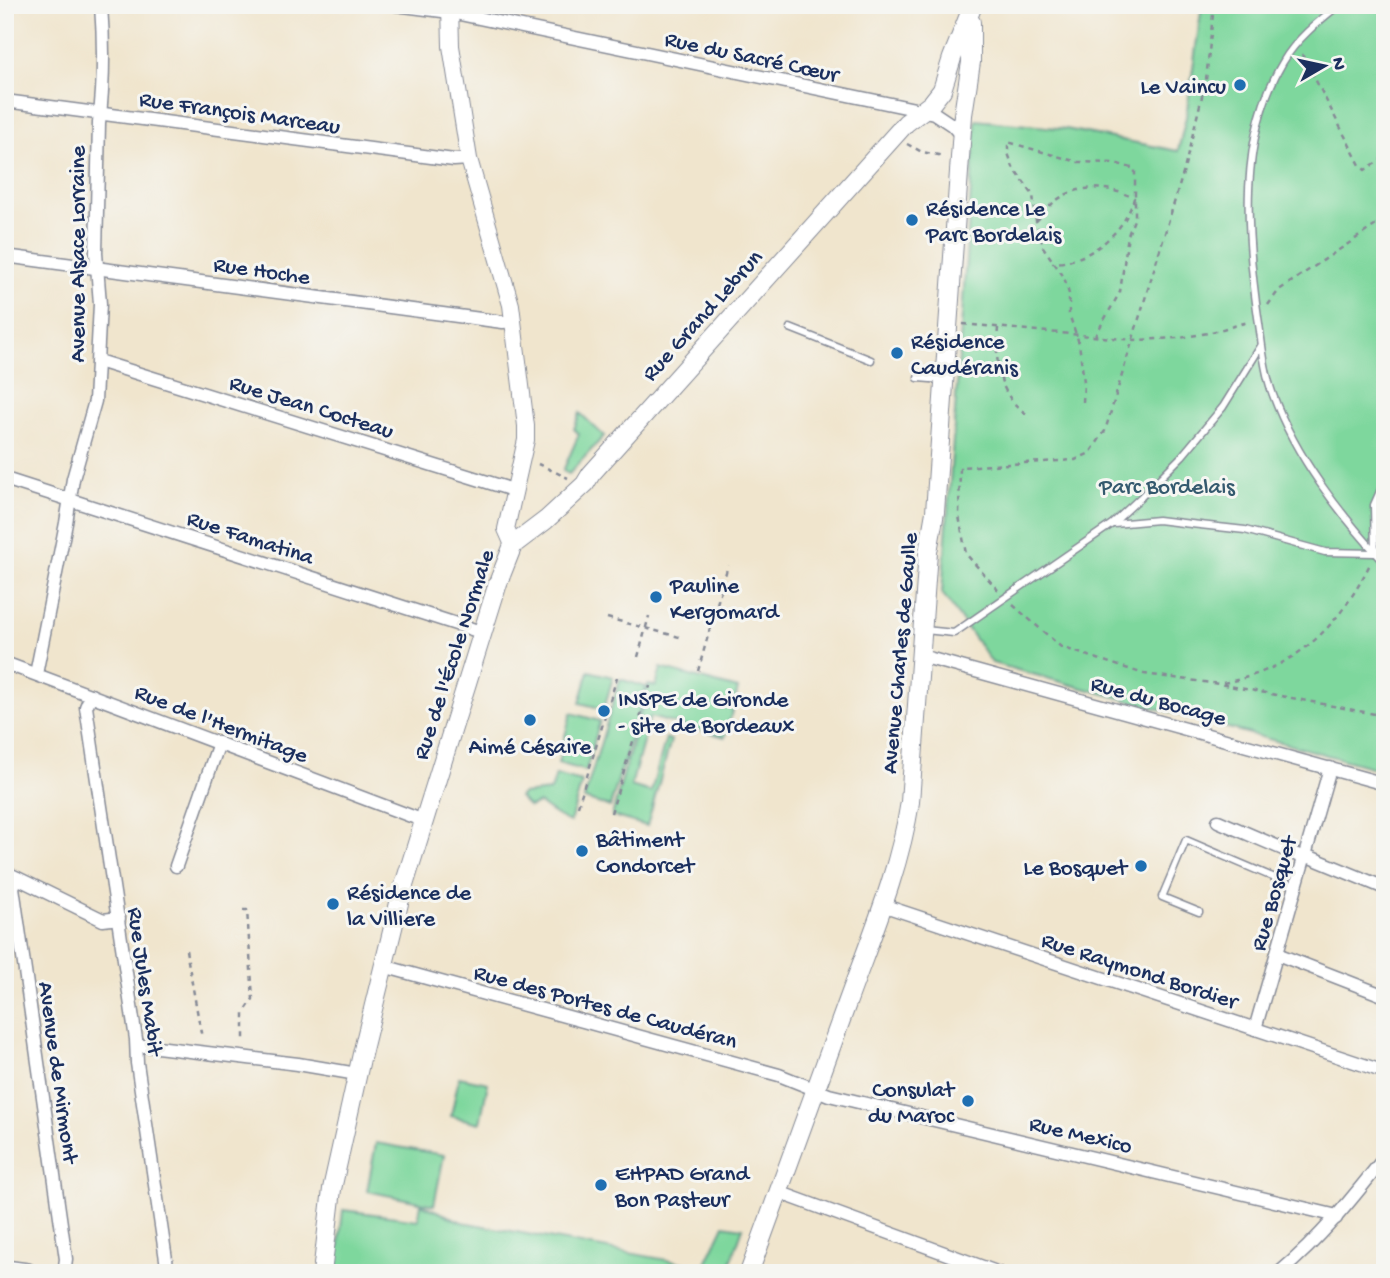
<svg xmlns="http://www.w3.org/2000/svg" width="1390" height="1278" viewBox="0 0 1390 1278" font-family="'Gochi Hand',sans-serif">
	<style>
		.green { fill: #7ed79d; stroke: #4c837e; stroke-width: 2 }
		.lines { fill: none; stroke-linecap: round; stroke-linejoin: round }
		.service-casing { stroke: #868a96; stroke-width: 9 }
		.minor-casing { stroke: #868a96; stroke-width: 15 }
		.tertiary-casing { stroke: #868a96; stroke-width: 18 }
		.secondary-casing { stroke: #868a96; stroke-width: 20 }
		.primary-casing { stroke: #868a96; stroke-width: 22 }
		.path { stroke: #868a96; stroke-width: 2.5; stroke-dasharray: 5 5; stroke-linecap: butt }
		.service { stroke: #fff; stroke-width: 6 }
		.minor { stroke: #fff; stroke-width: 12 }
		.tertiary { stroke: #fff; stroke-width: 16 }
		.secondary { stroke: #fff; stroke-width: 18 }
		.primary { stroke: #fff; stroke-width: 19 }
		.poi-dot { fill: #1f6fb2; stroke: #f6f6f2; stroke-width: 2.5 }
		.labels { text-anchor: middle; stroke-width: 6; stroke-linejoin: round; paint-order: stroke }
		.street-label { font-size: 23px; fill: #1b2f5e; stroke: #f6f6f2 }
		.poi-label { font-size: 23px; fill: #1b2f5e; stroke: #f6f6f2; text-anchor: start }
		.park-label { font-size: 23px; fill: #34596e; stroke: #f6f6f2 }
	</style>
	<rect width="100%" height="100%" fill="#f6f6f2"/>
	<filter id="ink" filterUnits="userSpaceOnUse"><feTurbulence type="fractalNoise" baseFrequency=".0143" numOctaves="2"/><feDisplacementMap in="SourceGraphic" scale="14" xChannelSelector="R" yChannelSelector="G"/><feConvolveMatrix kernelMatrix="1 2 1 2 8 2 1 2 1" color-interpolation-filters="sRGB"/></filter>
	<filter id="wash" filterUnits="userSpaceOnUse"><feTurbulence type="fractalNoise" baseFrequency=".00686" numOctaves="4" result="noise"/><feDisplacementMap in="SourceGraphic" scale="28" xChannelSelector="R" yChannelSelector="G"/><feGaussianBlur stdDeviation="1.57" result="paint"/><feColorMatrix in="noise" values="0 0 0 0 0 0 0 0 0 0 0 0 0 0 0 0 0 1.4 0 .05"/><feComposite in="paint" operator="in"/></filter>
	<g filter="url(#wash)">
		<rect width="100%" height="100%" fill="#f0e5cd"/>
		<g class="green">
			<polygon points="1202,5 1385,5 1385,771 992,663 942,593 976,120 1066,129 1178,151 1186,117"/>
			<polygon points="580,413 604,436 569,474 563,471 579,434 574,429"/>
			<polygon points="661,668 738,689 725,737 650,717 631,786 651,792 666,738 671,740 647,826 612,816 648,685 656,686"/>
			<polygon points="589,671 613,677 604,709 580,703"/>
			<polygon points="620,679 646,687 610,807 584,799"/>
			<polygon points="571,713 600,721 586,771 558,763"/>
			<path d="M556,775L582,782L570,822C555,816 551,811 539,803L529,807L519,797L522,794L551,791Z"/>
			<polygon points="459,1077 488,1083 480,1123 451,1116"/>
			<polygon points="376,1143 444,1155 434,1205 367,1191"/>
			<polygon points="421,1204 462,1222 704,1267 724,1225 743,1228 727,1273 336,1273 343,1210 418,1220"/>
		</g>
	</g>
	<g filter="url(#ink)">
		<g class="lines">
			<g class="service-casing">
				<g id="service">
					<path d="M1339,5C1319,21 1296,39 1283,62C1238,137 1246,234 1258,317C1262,343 1264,371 1273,395C1296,458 1340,514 1385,563"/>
					<polyline points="790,328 871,360"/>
					<polyline points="918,378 943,380"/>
					<polyline points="1114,524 1158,520 1191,524 1245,530 1325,552 1375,553 1385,545"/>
					<polyline points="1375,553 1374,505 1385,480"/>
					<polyline points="925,630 954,633 1112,524 1140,498 1182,456 1223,407 1261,346"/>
					<polyline points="1199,912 1162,897 1186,840 1296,887"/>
				</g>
			</g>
			<g class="minor-casing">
				<g id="minor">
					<polyline points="396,5 450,12 934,113 952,125 961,135"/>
					<polyline points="5,101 454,160 469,159"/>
					<polyline points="5,256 503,322 513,321"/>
					<polyline points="98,361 513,490"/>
					<polyline points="5,479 484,633"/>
					<polyline points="921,656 1385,784"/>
					<polyline points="5,663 424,821"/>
					<path d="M36,674L66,523L73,479L95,401L100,304L96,253L99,123C104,84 104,44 101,5"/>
					<polyline points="91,695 86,707 136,1039 137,1063 168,1273"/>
					<polyline points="1218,821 1304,858"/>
					<polyline points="1305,855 1385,888"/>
					<polyline points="176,866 219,743"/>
					<polyline points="5,872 103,920 119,918"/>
					<polyline points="17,878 13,887 66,1259 64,1273"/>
					<polyline points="882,905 1385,1072"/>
					<polyline points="1277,954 1385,996"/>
					<polyline points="383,966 779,1075 829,1095 1333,1215 1336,1218"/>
					<polyline points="1255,1029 1330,768"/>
					<polyline points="137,1046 149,1046 298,1064 357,1074"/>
					<polyline points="778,1192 999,1273"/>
					<path d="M1279,1273C1320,1239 1352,1199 1385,1157"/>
				</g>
			</g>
			<g class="tertiary-casing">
				<polyline id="tertiary" points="450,5 451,46 469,159 511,305 526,426 526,440 506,529 513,545"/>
			</g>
			<g class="secondary-casing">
				<g id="secondary">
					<polyline points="322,1273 332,1189 362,1054 401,895 498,583 513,545 546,520 585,484 591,474 906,123 931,104 942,90 952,58 973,5"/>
					<path d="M749,1273C781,1184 813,1095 846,1006C870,939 899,873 910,802L928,552L935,512L963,115L971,62V22"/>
				</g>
			</g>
			<g class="primary-casing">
				<polyline id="primary" points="5,1270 27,1273"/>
			</g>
			<g class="path">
				<polyline points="1302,54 1360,165 1365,170 1385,157"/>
				<polyline points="907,144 922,152 944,156"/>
				<path d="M1036,221C1043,216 1045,210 1051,205C1074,183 1107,185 1134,198C1125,233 1087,263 1052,263"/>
				<polyline points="1268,305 1279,290 1385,219"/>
				<polyline points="963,324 1134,340 1180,338 1208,333 1248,322"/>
				<path d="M998,328C995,362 997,395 1028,415"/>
				<polyline points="1083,402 1084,382 1079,343 1069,314 1069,294 1064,277 1043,247 1036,221 1033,195 1013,167 1008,153 1008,142 1078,162 1115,163 1135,169 1135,217 1128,235 1120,292 1095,336"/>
				<polyline points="538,464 568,478"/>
				<polyline points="998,590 966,554 959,516 960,467 1075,460 1090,453 1105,431 1184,170 1206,80 1214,5"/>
				<polyline points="1013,605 1061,647 1144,674 1219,684 1385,716"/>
				<polyline points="607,618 683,638"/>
				<polyline points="638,657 649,616"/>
				<polyline points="698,671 728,565"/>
				<path d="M1223,683C1296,669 1339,628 1371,562"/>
				<polyline points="578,806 617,677"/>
				<polyline points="611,813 650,686"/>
				<polyline points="243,910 247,910 253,999 244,1013 244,1043"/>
				<polyline points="186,950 202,1038"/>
			</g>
			<use href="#service" class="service"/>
			<use href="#minor" class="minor"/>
			<use href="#tertiary" class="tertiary"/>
			<use href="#secondary" class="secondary"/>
			<use href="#primary" class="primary"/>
		</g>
	</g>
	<g class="poi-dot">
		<circle cx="1240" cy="85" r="7"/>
		<circle cx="912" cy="220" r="7"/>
		<circle cx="897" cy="353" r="7"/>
		<circle cx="656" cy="597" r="7"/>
		<circle cx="604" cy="711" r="7"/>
		<circle cx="530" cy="720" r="7"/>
		<circle cx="582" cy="851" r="7"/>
		<circle cx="1141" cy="866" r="7"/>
		<circle cx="333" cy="904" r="7"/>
		<circle cx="968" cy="1101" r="7"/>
		<circle cx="601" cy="1185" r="7"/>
	</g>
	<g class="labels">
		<g class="street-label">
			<text transform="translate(752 55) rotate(12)" y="8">Rue du Sacré Cœur</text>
			<text transform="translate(240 111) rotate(8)" y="8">Rue François Marceau</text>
			<text transform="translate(76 254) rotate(-90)" y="8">Avenue Alsace Lorraine</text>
			<text transform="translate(262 269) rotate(8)" y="8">Rue Hoche</text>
			<text transform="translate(701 314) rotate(-48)" y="8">Rue Grand Lebrun</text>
			<text transform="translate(312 405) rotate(17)" y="8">Rue Jean Cocteau</text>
			<text transform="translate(251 536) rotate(18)" y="8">Rue Famatina</text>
			<text transform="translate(898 653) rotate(-85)" y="8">Avenue Charles de Gaulle</text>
			<text transform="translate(452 654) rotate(-72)" y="8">Rue de l'École Normale</text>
			<text transform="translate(1159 699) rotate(15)" y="8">Rue du Bocage</text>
			<text transform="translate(222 722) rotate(21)" y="8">Rue de l'Hermitage</text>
			<text transform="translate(1272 893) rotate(-74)" y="8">Rue Bosquet</text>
			<text transform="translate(1140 969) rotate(18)" y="8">Rue Raymond Bordier</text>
			<text transform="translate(147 981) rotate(82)" y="8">Rue Jules Mabit</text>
			<text transform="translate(606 1005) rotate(15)" y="8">Rue des Portes de Caudéran</text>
			<text transform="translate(60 1072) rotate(82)" y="8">Avenue de Mirmont</text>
			<text transform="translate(1081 1133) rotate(13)" y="8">Rue Mexico</text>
		</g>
		<g class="poi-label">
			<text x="1226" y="93" text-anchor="end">Le Vaincu</text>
			<text x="926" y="215">Résidence Le<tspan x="926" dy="26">Parc Bordelais</tspan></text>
			<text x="911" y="348">Résidence<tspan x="911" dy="26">Caudéranis</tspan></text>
			<text x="670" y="592">Pauline<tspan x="670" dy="26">Kergomard</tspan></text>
			<text x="618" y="706">INSPE de Gironde<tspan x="618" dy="26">- site de Bordeaux</tspan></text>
			<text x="530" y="753" text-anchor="middle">Aimé Césaire</text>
			<text x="596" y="846">Bâtiment<tspan x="596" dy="26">Condorcet</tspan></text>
			<text x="1127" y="874" text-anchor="end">Le Bosquet</text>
			<text x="347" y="899">Résidence de<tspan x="347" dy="26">la Villiere</tspan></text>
			<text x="954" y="1096" text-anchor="end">Consulat<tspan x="954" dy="26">du Maroc</tspan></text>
			<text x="615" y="1180">EHPAD Grand<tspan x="615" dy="26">Bon Pasteur</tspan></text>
		</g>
		<g class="park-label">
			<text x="1167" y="493">Parc Bordelais</text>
		</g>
	</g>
	<rect width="1390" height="1278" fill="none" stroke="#f6f6f2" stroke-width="28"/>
	<g transform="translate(1324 66) rotate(81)" stroke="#f6f6f2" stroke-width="5" paint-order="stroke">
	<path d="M0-5L12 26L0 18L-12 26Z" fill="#1b2f5e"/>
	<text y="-10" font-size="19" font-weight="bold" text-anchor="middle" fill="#1b2f5e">N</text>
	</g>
</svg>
